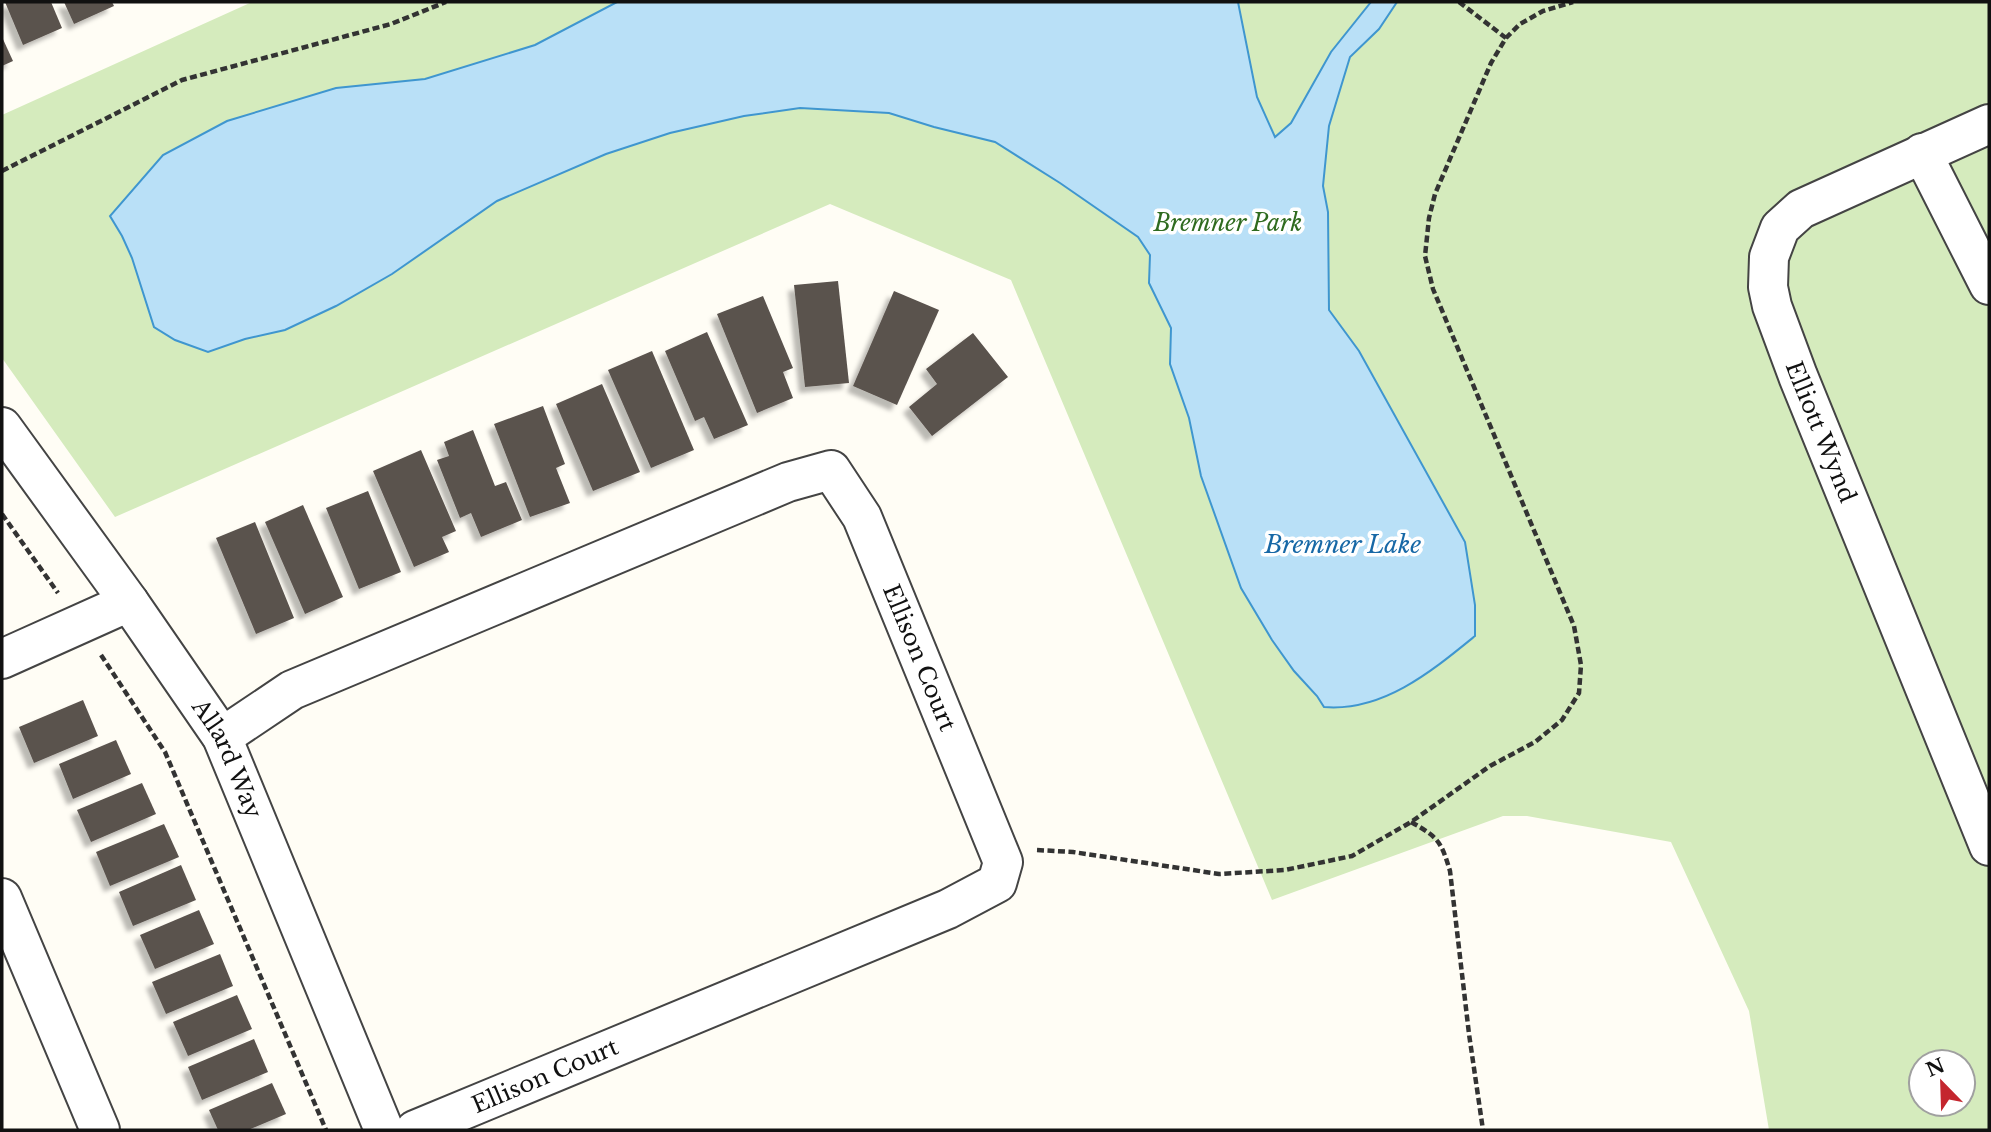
<svg xmlns="http://www.w3.org/2000/svg" width="1991" height="1132" viewBox="0 0 1991 1132" font-family="'Libre Baskerville',serif">
	<style>
		.green { fill: #d5ebbd; fill-rule: evenodd }
		.water { fill: #b9e0f7; stroke: #3f96cf; stroke-width: 2 }
		.building { fill: #5a524d; filter: url(#shadow) }
		.lines { fill: none; stroke-linecap: round; stroke-linejoin: round }
		.minor-casing { stroke: #444; stroke-width: 42 }
		.path { stroke: #333; stroke-width: 4.5; stroke-dasharray: 7 3.5; stroke-linecap: butt }
		.minor { stroke: #fff; stroke-width: 38 }
		.labels { text-anchor: middle; stroke-width: 7; stroke-linejoin: round; paint-order: stroke }
		.park-label { font-size: 23px; font-style: italic; fill: #2f6b1f; stroke: #fff }
		.street-label { font-size: 23px; fill: #111; stroke: #fff }
		.water-label { font-size: 24px; font-style: italic; fill: #1768a6; stroke: #fff }
	</style>
	<defs>
		<filter id="shadow"><feDropShadow dx="-6" dy="6" stdDeviation="2" flood-color="#0004"/></filter>
	</defs>
	<rect width="100%" height="100%" fill="#fffdf5"/>
	<path class="green" d="M252,2H1989V1130H1769L1749,1011L1671,842L1527,816H1503L1272,900L1011,280L830,204L115,517L2,358V115ZM1921,1062H1963V1104H1921Z"/>
	<path class="water" d="M617,2H1238L1257,97L1275,137L1291,123L1331,52L1371,2H1397L1379,29L1350,57L1329,126L1323,186L1328,212L1329,310L1359,351L1465,542L1475,605V636C1432,671 1383,712 1324,707L1317,696L1294,671L1272,640L1241,588L1201,476L1189,418L1170,364L1171,328L1149,283L1150,255L1138,237L1060,183L995,142L934,127L889,113L800,108L744,116L670,133L606,154L497,201L392,274L336,306L285,330L245,339L208,352L175,340L154,327L132,258L122,236L110,216L163,155L227,121L336,88L425,79L535,45Z"/>
	<g class="building">
		<polygon points="5,2 51,2 62,28 23,45"/>
		<polygon points="64,2 112,2 114,6 74,24"/>
		<polygon points="2,37 13,61 2,66"/>
		<polygon points="838,281 849,383 805,387 794,285"/>
		<polygon points="894,291 939,310 897,405 853,386"/>
		<polygon points="763,296 793,368 783,372 793,398 757,413 717,314"/>
		<polygon points="707,332 748,425 714,439 704,417 695,421 665,351"/>
		<polygon points="973,333 1008,377 932,436 909,407 937,384 926,369"/>
		<polygon points="652,351 694,450 651,468 608,370"/>
		<polygon points="602,384 640,472 593,491 556,404"/>
		<polygon points="543,406 565,464 556,468 570,503 530,517 494,424"/>
		<polygon points="473,430 495,486 506,482 522,520 481,537 471,513 460,518 437,460 449,456 444,442"/>
		<polygon points="421,450 456,531 442,537 449,552 414,567 373,471"/>
		<polygon points="368,491 401,572 359,589 326,508"/>
		<polygon points="303,505 343,597 305,614 265,522"/>
		<polygon points="255,522 294,618 256,634 216,538"/>
		<polygon points="83,700 98,736 34,763 19,727"/>
		<polygon points="116,740 131,774 73,799 59,764"/>
		<polygon points="142,783 156,814 91,842 77,810"/>
		<polygon points="164,824 179,857 110,886 96,852"/>
		<polygon points="181,865 196,900 133,926 119,892"/>
		<polygon points="199,910 214,944 155,969 140,935"/>
		<polygon points="220,954 233,986 166,1014 152,982"/>
		<polygon points="237,995 252,1029 188,1056 173,1022"/>
		<polygon points="254,1039 268,1072 202,1100 188,1067"/>
		<polygon points="272,1083 286,1114 248,1130 218,1130 209,1110"/>
	</g>
	<g class="lines">
		<g class="minor-casing">
			<g id="minor">
				<path id="s1" d="M1989,124L1801,209L1780,228L1769,257L1768,287L1772,306L1798,376L1989,846"/>
				<polyline points="1922,153 1989,285"/>
				<path id="s2" d="M2,427L129,602L222,737L384,1130"/>
				<polyline points="2,659 129,602"/>
				<path id="s3" d="M222,737L292,690L788,482L831,470L862,517L1003,862L997,883L948,909L415,1130"/>
				<polyline points="2,898 100,1130"/>
			</g>
		</g>
		<g class="path">
			<polyline points="1459,2 1506,38"/>
			<polyline points="2,171 182,80 391,24 446,2"/>
			<polyline points="2,514 58,593"/>
			<polyline points="101,655 165,752 326,1130"/>
			<path d="M1411,822C1438,837 1441,841 1450,871L1469,1034L1483,1130"/>
			<polyline points="1037,850 1073,852 1219,874 1285,870 1352,856 1411,822 1490,766 1535,742 1562,720 1579,693 1581,665 1574,626 1433,289 1425,256 1429,218 1435,194 1491,63 1506,38 1520,24 1543,11 1573,2"/>
		</g>
		<use href="#minor" class="minor"/>
	</g>
	<g class="labels">
		<g class="park-label">
			<text x="1228" y="231">Bremner Park</text>
		</g>
		<g class="street-label">
			<text dy="8" stroke="none"><textPath href="#s1" startOffset="450">Elliott Wynd</textPath></text>
			<text dy="8" stroke="none"><textPath href="#s3" startOffset="875">Ellison Court</textPath></text>
			<text dy="8" stroke="none"><textPath href="#s2" startOffset="402">Allard Way</textPath></text>
			<text transform="translate(545 1076) rotate(-23)" y="8">Ellison Court</text>
		</g>
		<g class="water-label">
			<text x="1343" y="553">Bremner Lake</text>
		</g>
	</g>
	<rect width="1991" height="1132" fill="none" stroke="#111111" stroke-width="7"/>
	<g transform="translate(1942 1083) rotate(337)"><circle r="33" fill="#ffffff" stroke="#a0a0a0" stroke-width="2"/>
	<path d="M0-5L12 26L0 18L-12 26Z" fill="#c4262e"/>
	<text y="-10" font-size="19" font-weight="bold" text-anchor="middle" fill="#111111">N</text>
	</g>
</svg>
